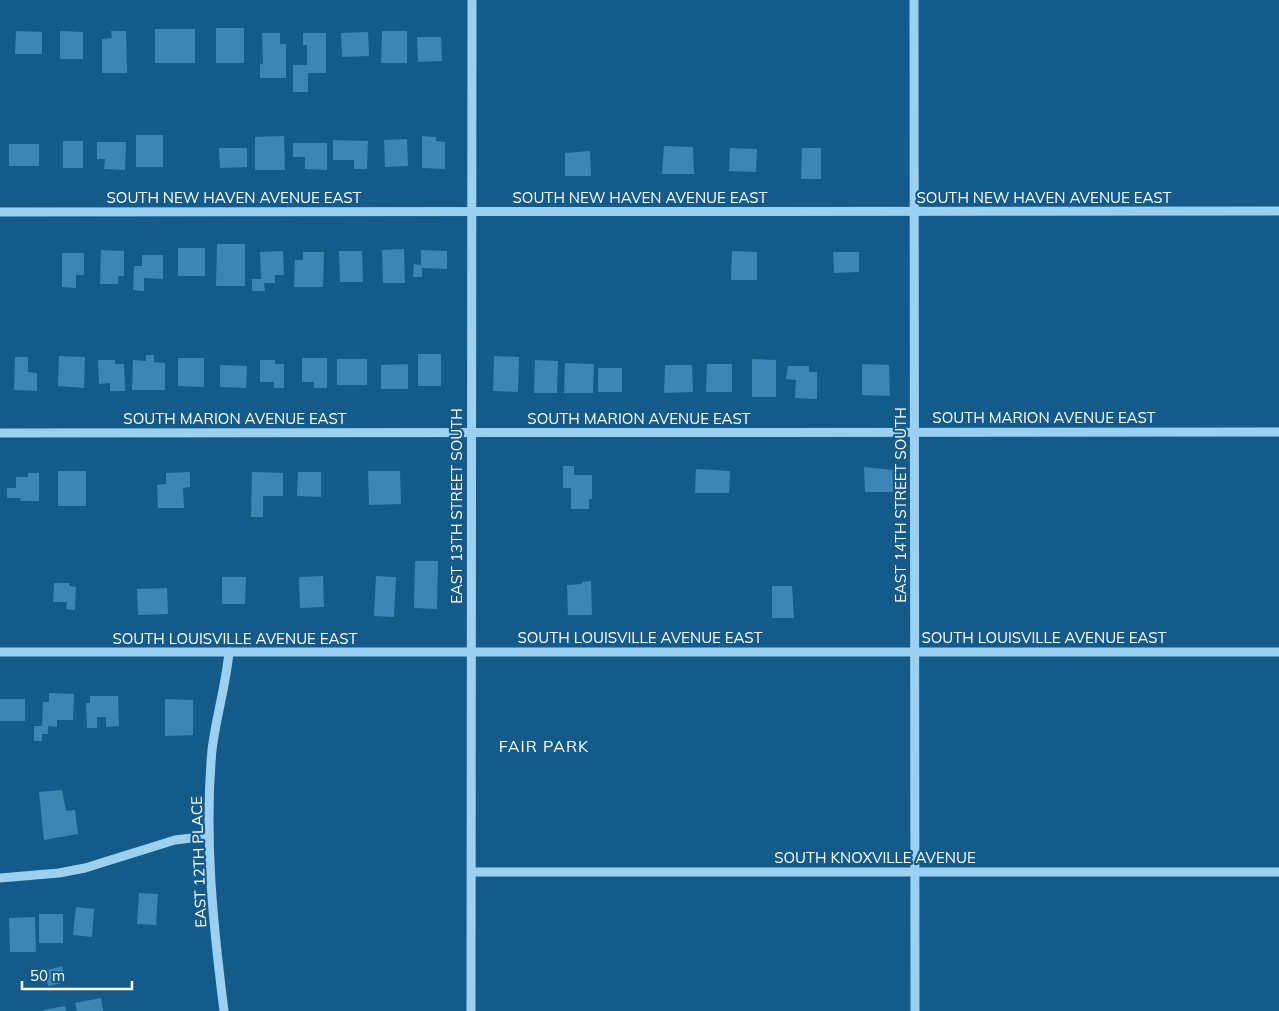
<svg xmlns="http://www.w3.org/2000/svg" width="1279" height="1011" viewBox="0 0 1279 1011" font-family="Mulish,sans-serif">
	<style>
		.building { fill: #3d86b3 }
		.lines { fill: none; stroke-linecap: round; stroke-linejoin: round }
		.minor { stroke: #9bd0f0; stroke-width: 9 }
		.labels { text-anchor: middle; stroke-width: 4.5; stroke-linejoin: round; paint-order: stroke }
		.street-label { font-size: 15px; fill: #fff; stroke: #145b8a }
		.neighbourhood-label { font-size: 16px; letter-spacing: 1px; fill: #fff; stroke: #145b8a }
	</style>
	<rect width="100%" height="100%" fill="#145b8a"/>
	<g class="building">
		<rect x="216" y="28" width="28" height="35"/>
		<rect x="155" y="29" width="40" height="34"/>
		<polygon points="16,31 42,32 42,54 15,54"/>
		<polygon points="60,31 83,32 83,59 60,59"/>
		<polygon points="111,31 126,31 127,73 102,73 102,39 112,38"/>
		<polygon points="382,31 407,31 407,63 381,63"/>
		<polygon points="368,32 369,56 342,57 341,33"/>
		<polygon points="262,33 280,33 280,44 286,44 286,78 260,78 260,64 263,64"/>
		<polygon points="303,33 326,33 326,73 308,73 308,92 293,92 293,65 307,65 307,45 303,45"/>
		<polygon points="417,37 441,37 442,61 418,62"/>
		<rect x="136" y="135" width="27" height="32"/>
		<polygon points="284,136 285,170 255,170 255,137"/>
		<polygon points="422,136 436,137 436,141 445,142 445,169 422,168"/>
		<polygon points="407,139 408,166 385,167 384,140"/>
		<polygon points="333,140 368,141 367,169 354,169 354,160 333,160"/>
		<rect x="63" y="141" width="20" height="27"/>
		<polygon points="97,142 126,142 125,170 104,169 105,159 97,159"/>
		<polygon points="293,143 327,143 327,170 305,169 305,157 293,157"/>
		<rect x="9" y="144" width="30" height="22"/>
		<polygon points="664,146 693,147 694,174 662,174"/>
		<polygon points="219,148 247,148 247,167 220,168"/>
		<polygon points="730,148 757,149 756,172 729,171"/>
		<polygon points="802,148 821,148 821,179 801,179"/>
		<polygon points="590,151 591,176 565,176 565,153"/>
		<polygon points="217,244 245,244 245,286 216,286"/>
		<rect x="178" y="248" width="27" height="28"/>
		<polygon points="404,249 405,283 383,283 382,250"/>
		<polygon points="101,250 124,251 124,276 118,276 118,284 100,284"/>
		<polygon points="421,250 447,251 447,269 422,268 422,277 413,277 414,264 421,265"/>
		<polygon points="283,251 284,275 275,275 275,283 264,283 265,291 252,291 252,279 261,279 260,252"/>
		<polygon points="339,251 362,251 363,282 340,282"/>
		<polygon points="732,251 757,252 757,280 731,280"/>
		<polygon points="303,252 324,252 323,287 294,287 295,260 303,260"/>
		<polygon points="833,252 859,252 859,272 834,273"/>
		<polygon points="62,253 84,253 84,275 76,275 76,288 62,287"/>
		<polygon points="142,255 163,255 163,279 144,278 144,291 133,290 134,266 142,266"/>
		<rect x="418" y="354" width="23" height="32"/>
		<polygon points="146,355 154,355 154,362 165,363 165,390 132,390 133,360 146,361"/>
		<polygon points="59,356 85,357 84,388 58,386"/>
		<polygon points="494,356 519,357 518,392 493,391"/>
		<polygon points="15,357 28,357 28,372 37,373 37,391 14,390"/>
		<polygon points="178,358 204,358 204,387 178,386"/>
		<polygon points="302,358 327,358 327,388 314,388 314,382 302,382"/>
		<rect x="337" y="359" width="30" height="26"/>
		<polygon points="752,359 776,360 776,397 752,397"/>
		<polygon points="98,360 115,360 115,364 124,364 125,391 110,391 110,383 99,384"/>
		<polygon points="260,360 275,360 275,364 284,364 284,388 274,388 274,382 260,382"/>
		<polygon points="535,360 558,361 557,393 534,393"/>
		<polygon points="565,363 594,364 593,393 564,393"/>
		<polygon points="408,364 408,389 381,389 381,365"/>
		<polygon points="707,364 732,364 732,392 706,392"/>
		<polygon points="862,364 889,365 890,396 862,395"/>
		<polygon points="220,365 247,366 246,388 220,387"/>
		<polygon points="665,365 692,365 693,392 664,393"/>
		<polygon points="788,366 809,366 809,372 817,372 817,399 795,398 796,380 786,379"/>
		<rect x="598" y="368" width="24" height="24"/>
		<polygon points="563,466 574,466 574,475 592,475 592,499 589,499 589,509 571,509 571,488 563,488"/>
		<polygon points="864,467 893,470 893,492 865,492"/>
		<polygon points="696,469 730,471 729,493 695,493"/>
		<rect x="58" y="471" width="28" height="35"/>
		<polygon points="368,471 400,471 401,504 369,505"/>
		<polygon points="190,472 190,487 183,488 184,508 158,508 157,485 166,484 166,473"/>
		<polygon points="252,472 283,473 283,496 263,496 263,517 251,517"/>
		<polygon points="298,472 321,472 321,497 297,496"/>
		<polygon points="28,473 39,473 39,501 20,501 21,498 7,498 7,488 16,488 16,477 28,477"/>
		<polygon points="415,561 438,561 437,609 414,608"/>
		<polygon points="323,576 324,607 300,608 299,577"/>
		<polygon points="376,576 396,577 394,617 374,616"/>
		<polygon points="222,577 246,577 245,604 222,604"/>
		<polygon points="591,581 592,615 568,615 567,585 582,584 582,582"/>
		<polygon points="54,583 69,583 69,586 76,587 75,610 66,609 67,602 53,602"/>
		<polygon points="772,586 792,586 794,618 772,618"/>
		<polygon points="167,588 168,614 138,615 137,589"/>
		<polygon points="49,693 74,694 73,720 57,720 57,727 48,726 48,734 42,734 42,741 34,741 34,726 42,726 43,702 49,702"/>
		<polygon points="90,696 118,696 119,726 106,727 106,717 97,717 97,728 87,728 86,703 90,703"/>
		<rect x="0" y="699" width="25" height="22"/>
		<polygon points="165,699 193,700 193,735 165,736"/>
		<polygon points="62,790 66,811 75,810 78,834 44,840 39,792"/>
		<polygon points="139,893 158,894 156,925 137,924"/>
		<polygon points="76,907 94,909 92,937 73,935"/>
		<rect x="39" y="914" width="24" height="29"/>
		<polygon points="35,917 36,952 10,952 9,918"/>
		<polygon points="62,966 66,982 48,986 44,971"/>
		<polygon points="101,998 103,1011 77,1011 75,1003"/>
		<polygon points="65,1006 66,1011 43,1011 43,1010"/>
	</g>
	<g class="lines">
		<g class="minor">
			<polyline points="914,0 915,1011"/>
			<polyline points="0,212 1279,211"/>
			<polyline points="0,433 1279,432"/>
			<polyline points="0,652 1279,652"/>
			<polyline points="472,872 1279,872"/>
			<polyline points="0,878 59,873 85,868 175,840 209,836"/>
			<path d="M224,1011C213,924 204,837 212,750C216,717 226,685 229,652"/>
			<polyline points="471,1011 472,0"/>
		</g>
	</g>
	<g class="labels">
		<g class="street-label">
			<text x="234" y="203">SOUTH NEW HAVEN AVENUE EAST</text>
			<text x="640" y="203">SOUTH NEW HAVEN AVENUE EAST</text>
			<text x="1044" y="203">SOUTH NEW HAVEN AVENUE EAST</text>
			<text x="1044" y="423">SOUTH MARION AVENUE EAST</text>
			<text x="235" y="424">SOUTH MARION AVENUE EAST</text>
			<text x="639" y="424">SOUTH MARION AVENUE EAST</text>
			<text transform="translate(901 505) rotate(-90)" y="5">EAST 14TH STREET SOUTH</text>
			<text transform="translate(457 506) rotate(-90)" y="5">EAST 13TH STREET SOUTH</text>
			<text x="640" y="643">SOUTH LOUISVILLE AVENUE EAST</text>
			<text x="1044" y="643">SOUTH LOUISVILLE AVENUE EAST</text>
			<text x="235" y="644">SOUTH LOUISVILLE AVENUE EAST</text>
			<text x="875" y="863">SOUTH KNOXVILLE AVENUE</text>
			<text transform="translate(199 862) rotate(-92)" y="5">EAST 12TH PLACE</text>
		</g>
		<g class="neighbourhood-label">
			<text x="544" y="752">FAIR PARK</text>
		</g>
	</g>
	<path d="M22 981v8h110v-8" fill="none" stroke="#ffffff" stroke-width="2.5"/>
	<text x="30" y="981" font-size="15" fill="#ffffff" stroke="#145b8a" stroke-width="4" paint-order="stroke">50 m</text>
</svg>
